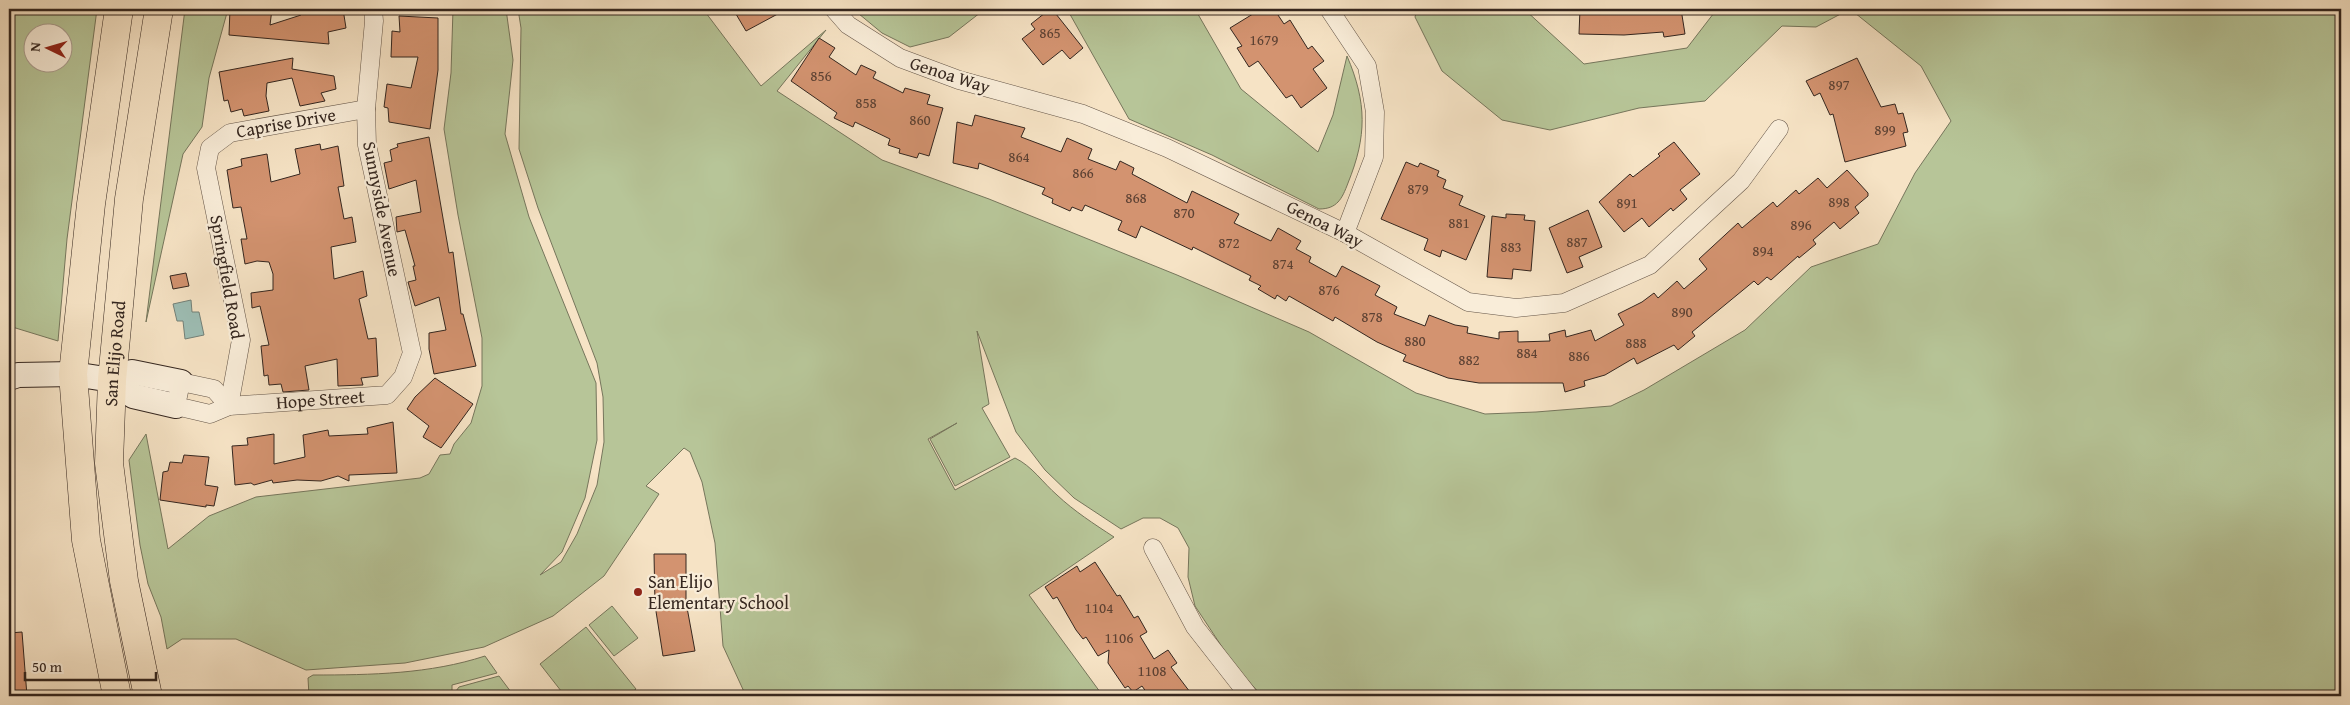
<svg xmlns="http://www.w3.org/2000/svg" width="2350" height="705" viewBox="0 0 2350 705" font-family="'Gentium Book Plus',serif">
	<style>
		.green { fill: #b7c598; stroke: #76765c; fill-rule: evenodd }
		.water { fill: #9dbeb5; stroke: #738179 }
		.building { fill: #d39370; stroke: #34261f }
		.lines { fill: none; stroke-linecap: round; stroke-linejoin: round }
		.street-casing { stroke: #645548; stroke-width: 19 }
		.secondary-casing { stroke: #34261f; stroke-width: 26 }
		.primary-casing { stroke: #34261f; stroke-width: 29 }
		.street { stroke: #f9edd9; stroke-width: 18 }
		.secondary { stroke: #f9edd9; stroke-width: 24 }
		.primary { stroke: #f6e3c5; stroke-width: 28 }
		.poi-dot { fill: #8f2418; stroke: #f9edd9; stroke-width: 2 }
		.labels { text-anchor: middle; stroke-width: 4.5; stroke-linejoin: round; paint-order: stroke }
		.number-label { font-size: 15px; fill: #5c4133 }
		.street-label { font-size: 18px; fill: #34261f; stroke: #f9edd9 }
		.poi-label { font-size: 18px; fill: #34261f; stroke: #f9edd9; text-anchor: start }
	</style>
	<rect width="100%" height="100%" fill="#f6e3c5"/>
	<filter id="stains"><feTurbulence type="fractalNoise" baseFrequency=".004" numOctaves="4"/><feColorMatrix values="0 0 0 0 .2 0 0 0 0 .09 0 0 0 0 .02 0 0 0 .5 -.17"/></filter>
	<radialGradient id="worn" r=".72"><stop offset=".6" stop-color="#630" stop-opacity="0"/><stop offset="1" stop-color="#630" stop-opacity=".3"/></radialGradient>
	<g class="green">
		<path d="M9,9H97L67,239L58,341L9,326ZM32,32H62V62H32Z"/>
		<polygon points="185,9 228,9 209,78 202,127 183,154 146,322"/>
		<path d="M453,9H506L513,60L505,134L529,217L596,383L597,440L585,498L562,552L540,575L561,562L577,534L597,485L604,442L603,397L597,363L538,208L519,149L521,28L518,9H703L761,86L826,30L777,91L882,160L989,199L1177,275L1309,332L1416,393L1485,414L1536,412L1611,406L1644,390L1745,330L1811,267L1878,244L1915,173L1951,121L1921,66L1850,9L1816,27L1782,26L1705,101L1639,108L1550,130L1502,120L1442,71L1415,17L1417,9H1524L1584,64L1687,48L1717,9H2341V696H1262L1234,665L1195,606L1188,577L1189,548L1178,528L1160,518H1143L1121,529L1074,498L1045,470L1016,432L977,331L989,404L982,408L1010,457L955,486L930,439L957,423L928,439L955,490L1015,458C1032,466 1043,483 1057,495C1074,511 1094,524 1114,537L1029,595L1103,696H746L723,646L715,543L702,482L690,452L684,448L646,486L659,494L604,576L553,616L484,647L405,663L306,670L236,639H182L167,649L161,617L148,584L140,545L129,460L146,434L168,549L209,516L256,497L420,478L429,474L440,455L450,454L454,444L471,423L482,386V338L458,215L444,129L451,73Z"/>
		<polygon points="853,9 985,9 949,37 910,47 882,33"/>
		<path d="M1067,9H1195L1241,89L1318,152L1333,115L1347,56C1367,103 1367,136 1348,183C1342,199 1337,209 1319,209L1212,155L1129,119Z"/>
		<polygon points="612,606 638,638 614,656 589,625"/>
		<polygon points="586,627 636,689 627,696 565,696 540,664"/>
		<path d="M485,656L497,673L452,685V696H309L308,678L313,675C371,675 430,674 485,656Z"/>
		<polygon points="499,676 514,696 456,696 456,691 459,687"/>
	</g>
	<polygon class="water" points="191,300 192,312 199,312 204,335 185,339 183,321 177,321 173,304"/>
	<g class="building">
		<polygon points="230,9 272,9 270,25 301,15 300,9 343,9 346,28 328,32 329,44 229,35"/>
		<polygon points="733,9 787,9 746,31"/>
		<polygon points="1050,9 1052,9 1083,48 1070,59 1062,50 1043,65 1022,39 1035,29 1031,24"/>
		<polygon points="1261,9 1274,9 1284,24 1290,20 1308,49 1312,46 1324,61 1313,69 1327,88 1301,108 1292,95 1286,98 1258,61 1249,67 1237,48 1242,46 1230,28"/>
		<polygon points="1580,9 1681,9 1685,34 1664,37 1663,32 1624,35 1579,34"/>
		<polygon points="399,16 438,18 438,70 430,129 389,122 388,108 384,107 387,84 411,88 418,57 391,57 392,31 400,32"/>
		<polygon points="819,38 835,48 829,57 856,75 861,65 876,72 873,78 903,93 905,88 930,95 927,104 943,108 929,156 919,153 917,158 899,153 900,149 888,145 890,139 855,122 853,127 834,118 837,113 791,81"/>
		<polygon points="293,58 292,69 334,76 336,89 321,93 325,101 300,106 292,78 267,83 266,96 269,111 244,116 242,109 231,112 228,100 224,101 219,72"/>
		<polygon points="1857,58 1881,107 1895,104 1898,114 1903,113 1908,132 1903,133 1906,146 1845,162 1833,114 1830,115 1820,93 1814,96 1806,81"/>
		<polygon points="975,115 1025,128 1021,137 1061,152 1067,138 1092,149 1088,159 1116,170 1120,161 1134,168 1132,174 1187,203 1192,191 1239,214 1234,223 1271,241 1278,228 1301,241 1296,249 1311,257 1309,262 1336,277 1342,266 1380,286 1375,295 1397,307 1394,314 1425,326 1429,315 1455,325 1468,327 1467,333 1499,339 1499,332 1518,331 1518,342 1550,341 1549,334 1565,330 1566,337 1591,330 1595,341 1624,325 1618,314 1642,302 1654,293 1658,298 1677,281 1684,289 1707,269 1699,259 1738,223 1742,228 1773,202 1777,207 1796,190 1799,194 1818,178 1827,188 1847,170 1868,193 1868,196 1855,207 1859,213 1840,229 1834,222 1813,240 1816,244 1799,258 1798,256 1771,280 1767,277 1758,285 1754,281 1692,332 1695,336 1678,350 1674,345 1637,364 1634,358 1605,375 1584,381 1585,386 1565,392 1563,383 1479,383 1448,378 1403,361 1406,355 1377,342 1335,317 1333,321 1289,296 1286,301 1277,295 1275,299 1258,289 1261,286 1249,280 1251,276 1193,247 1192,250 1141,226 1136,238 1118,230 1122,221 1085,205 1082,211 1072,207 1070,211 1052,203 1053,199 1042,194 1045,188 979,163 978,169 953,163 957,122 972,126"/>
		<polygon points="429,137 449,253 453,252 461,314 463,314 476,366 434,374 429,349 429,333 446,330 439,297 415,306 408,282 416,280 413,266 415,266 405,230 397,232 396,217 421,212 416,180 389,189 384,163 392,161 390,150 398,147 397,144"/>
		<polygon points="1674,142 1700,174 1680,190 1687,199 1673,211 1671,208 1649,227 1642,218 1624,232 1599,202 1630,174 1633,177 1660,156 1658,154"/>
		<polygon points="320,144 321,150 338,146 344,186 338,187 344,219 352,217 356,242 331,247 334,279 363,271 367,296 359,299 368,339 376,338 378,376 361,378 363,385 338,386 337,359 305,366 309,390 283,392 281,384 269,385 268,375 264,376 261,346 269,345 260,306 252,308 251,293 273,290 273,274 269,262 257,261 245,264 241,239 247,239 241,207 233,208 227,170 242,166 241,159 267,154 271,182 300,174 295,149"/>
		<polygon points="1406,162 1418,167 1420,163 1439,171 1437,176 1446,180 1443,188 1463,196 1459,205 1485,216 1466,260 1442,250 1440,257 1424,250 1428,239 1381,219"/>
		<polygon points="1588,210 1602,247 1579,257 1583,267 1567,273 1549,228"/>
		<polygon points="1506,214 1525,215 1524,220 1535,221 1531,271 1513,269 1512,279 1487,277 1492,216 1506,218"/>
		<polygon points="186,273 189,286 173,289 170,276"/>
		<polygon points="435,378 473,404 441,448 423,437 429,426 407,409 415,397"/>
		<polygon points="393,422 397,473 349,475 349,481 338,476 321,481 297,480 273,483 272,480 254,485 251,483 235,485 232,446 248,445 247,438 274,434 274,464 305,457 303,435 328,430 329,436 368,434 367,428"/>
		<polygon points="184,455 209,457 205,485 218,487 214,506 206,505 206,507 160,500 163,472 168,471 170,462 182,463"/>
		<polygon points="654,554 686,554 686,602 695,651 663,656 655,605"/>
		<polygon points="1095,562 1117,596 1120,595 1134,618 1138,616 1147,632 1140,636 1154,659 1168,650 1177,663 1171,667 1193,696 1149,696 1142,686 1133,692 1128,686 1125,688 1108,663 1109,650 1098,656 1086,637 1083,639 1076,630 1057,597 1053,599 1045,587 1077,566 1080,572"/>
		<polygon points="22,632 27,696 9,696 9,633"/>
	</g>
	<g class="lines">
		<g class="street-casing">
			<g id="street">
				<polyline points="834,9 848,25 900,58 959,80 1083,114 1167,148 1345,233 1468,302 1516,308 1564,303 1650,265 1741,181 1779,129"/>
				<polyline points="1329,9 1367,66 1375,112 1374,157 1345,233"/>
				<path id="s1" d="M229,406L214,389L181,382L176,406L210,414L229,406L387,395L403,377L412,353L367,145L366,109L374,21L373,9"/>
				<polyline points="229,406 241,340 206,168 210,148 230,133 366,109"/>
				<polyline points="1153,548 1195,627 1249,696"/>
			</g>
		</g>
		<g class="secondary-casing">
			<g id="secondary">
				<polyline points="9,378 18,375 73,374 112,380 133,396 176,406"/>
				<polyline points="112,380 132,372 181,382"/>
			</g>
		</g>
		<g class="primary-casing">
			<g id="primary">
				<polyline points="117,696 86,540 73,374 91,204 119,9"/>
				<path id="s2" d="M148,696L124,581L109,463L112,380L129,199L159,9"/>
			</g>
		</g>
		<use href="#street" class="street"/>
		<use href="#secondary" class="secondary"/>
		<use href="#primary" class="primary"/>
	</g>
	<circle class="poi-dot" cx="638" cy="592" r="5"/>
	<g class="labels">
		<g class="number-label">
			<text x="1050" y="38">865</text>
			<text x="1264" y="45">1679</text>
			<text x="821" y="81">856</text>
			<text x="1839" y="90">897</text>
			<text x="866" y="108">858</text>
			<text x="920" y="125">860</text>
			<text x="1885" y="135">899</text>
			<text x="1019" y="162">864</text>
			<text x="1083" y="178">866</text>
			<text x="1418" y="194">879</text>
			<text x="1136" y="203">868</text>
			<text x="1839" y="207">898</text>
			<text x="1627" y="208">891</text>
			<text x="1184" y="218">870</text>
			<text x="1459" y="228">881</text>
			<text x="1801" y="230">896</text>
			<text x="1577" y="247">887</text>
			<text x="1229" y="248">872</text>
			<text x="1511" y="252">883</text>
			<text x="1763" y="256">894</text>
			<text x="1283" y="269">874</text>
			<text x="1329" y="295">876</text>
			<text x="1682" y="317">890</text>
			<text x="1372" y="322">878</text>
			<text x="1415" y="346">880</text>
			<text x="1636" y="348">888</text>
			<text x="1527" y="358">884</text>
			<text x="1579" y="361">886</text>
			<text x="1469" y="365">882</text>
			<text x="1099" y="613">1104</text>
			<text x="1119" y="643">1106</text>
			<text x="1152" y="676">1108</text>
		</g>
		<g class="street-label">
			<text transform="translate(950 75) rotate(18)" y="6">Genoa Way</text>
			<text transform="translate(286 123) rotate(-10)" y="6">Caprise Drive</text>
			<text transform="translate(382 209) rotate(79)" y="6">Sunnyside Avenue</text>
			<text transform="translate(1325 224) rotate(27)" y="6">Genoa Way</text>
			<text transform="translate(227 277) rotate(80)" y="6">Springfield Road</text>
			<text dy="6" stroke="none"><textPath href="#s2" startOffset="346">San Elijo Road</textPath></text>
			<text dy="6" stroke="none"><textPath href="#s1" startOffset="228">Hope Street</textPath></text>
		</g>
		<g class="poi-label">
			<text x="648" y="588">San Elijo<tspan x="648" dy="21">Elementary School</tspan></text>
		</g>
	</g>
	<rect width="2350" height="705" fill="none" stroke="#f6e3c5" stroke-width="30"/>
	<rect x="10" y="10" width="2330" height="685" fill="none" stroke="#34261f" stroke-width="2.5"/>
	<rect x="15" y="15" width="2320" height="675" fill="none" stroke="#34261f"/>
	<g transform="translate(48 48) rotate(275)"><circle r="24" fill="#f9edd9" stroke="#aa9d8f"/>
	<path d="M0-4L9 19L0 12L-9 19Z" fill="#8f2418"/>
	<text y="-8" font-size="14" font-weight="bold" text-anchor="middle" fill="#34261f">N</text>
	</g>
	<path d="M25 672v8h131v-8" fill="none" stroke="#34261f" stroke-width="2.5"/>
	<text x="32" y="672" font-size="15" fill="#34261f" stroke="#f9edd9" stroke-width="4" paint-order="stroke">50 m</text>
	<rect width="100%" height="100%" filter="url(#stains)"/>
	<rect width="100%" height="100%" fill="url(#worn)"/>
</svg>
